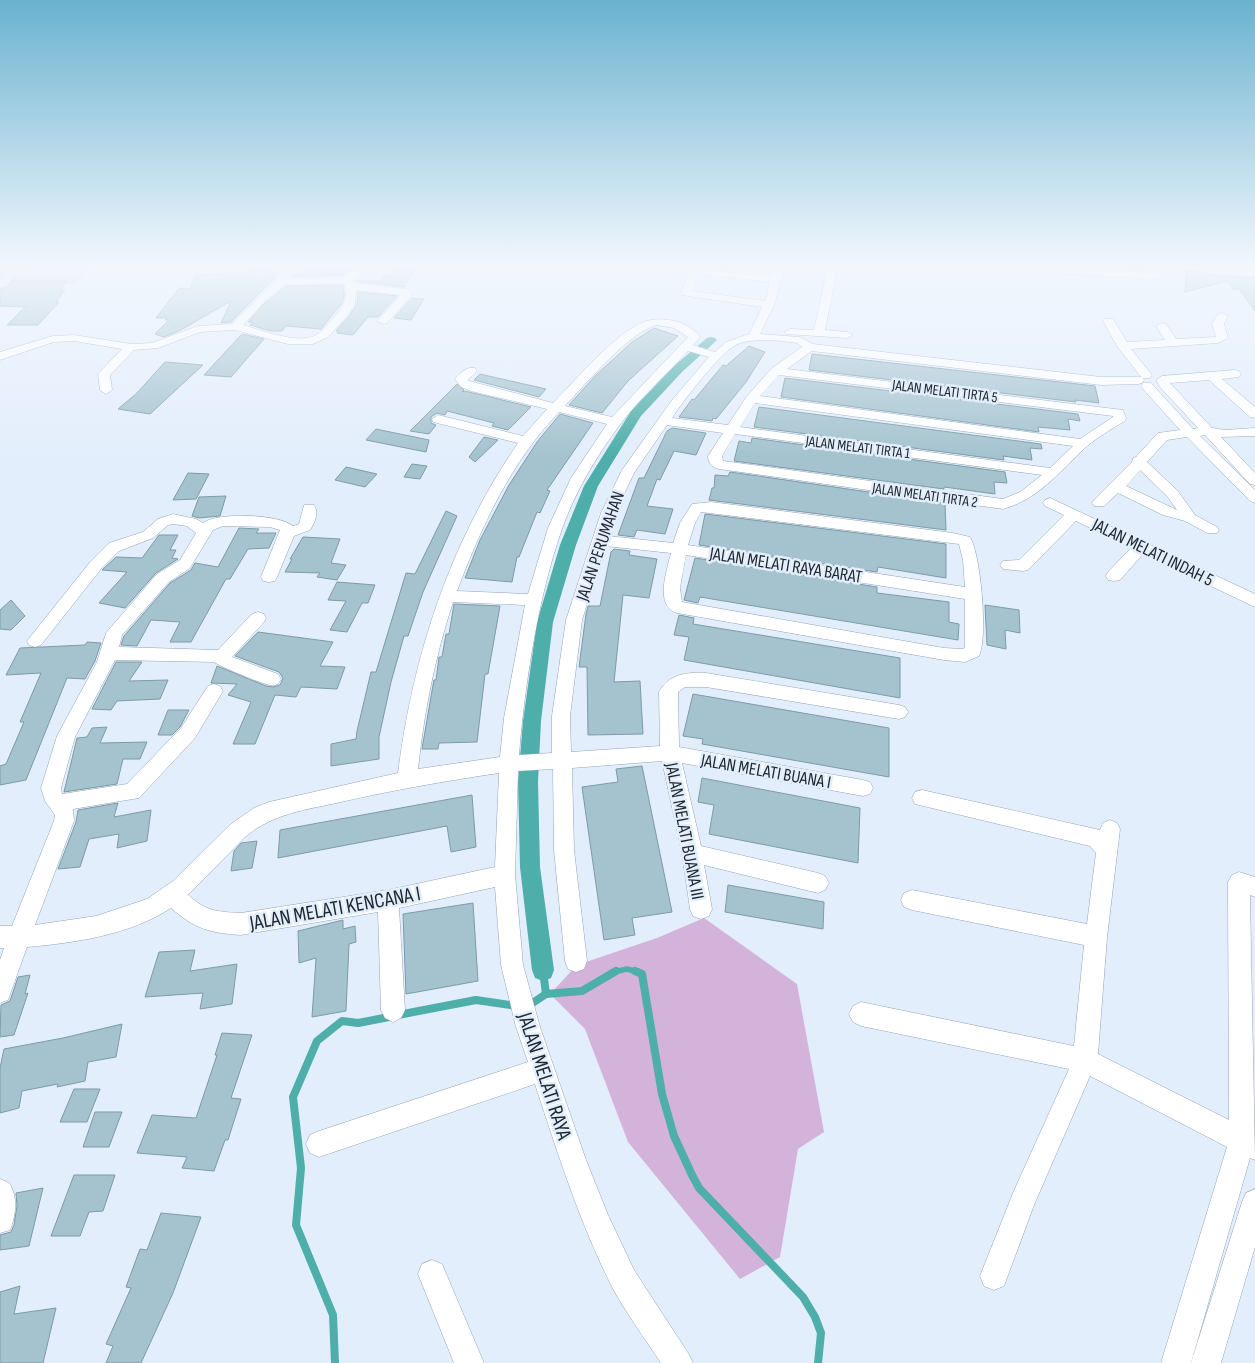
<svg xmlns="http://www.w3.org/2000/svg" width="1255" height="1363" viewBox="0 0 1255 1363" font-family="'Sofia Sans Condensed',sans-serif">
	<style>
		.green { fill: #d3b3da }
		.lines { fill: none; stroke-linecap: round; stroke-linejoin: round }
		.stream-far1 { stroke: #4eaea9; stroke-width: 5.5 }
		.stream { stroke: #4eaea9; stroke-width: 8 }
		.canal { fill: #4eaea9; fill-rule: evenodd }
		.building { fill: #a4c3cf; stroke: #7d9ba6 }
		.minor-casing { stroke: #92a3b9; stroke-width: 1 }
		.major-casing { stroke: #9092ad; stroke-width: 2 }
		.minor { fill: #fff; fill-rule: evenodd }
		.major { fill: #e1e0f7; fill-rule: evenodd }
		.labels { text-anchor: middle; stroke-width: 5; stroke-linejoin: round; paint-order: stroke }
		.far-street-label { font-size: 15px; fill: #20272f; stroke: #e3eefc }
		.street-label { font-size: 18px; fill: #20272f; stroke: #e3eefc }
		.near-street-label { font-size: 21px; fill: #20272f; stroke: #e3eefc }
	</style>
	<rect width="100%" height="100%" fill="#e3eefc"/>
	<g class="green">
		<polygon points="21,266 92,266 73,284 2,283"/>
		<polygon points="704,918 797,984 824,1132 798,1149 780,1257 740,1279 628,1142 585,1029 550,994 577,965 657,938"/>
	</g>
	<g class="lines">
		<g class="stream-far1">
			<polyline points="543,970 543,972"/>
			<polyline points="614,972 627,969 638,972"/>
		</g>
		<g class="stream">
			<polyline points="543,971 546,994 582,991 616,971"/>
			<polyline points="635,971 642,974 662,1094 674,1136 692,1175 699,1188 803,1297 815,1317 821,1333 818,1363"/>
			<polyline points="528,1006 546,994"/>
			<polyline points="398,1015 476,1000 517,1006"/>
			<polyline points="335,1363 333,1315 296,1225 301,1168 293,1097 317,1041 342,1021 358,1023 389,1017"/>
		</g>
		<polygon class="canal" points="711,337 715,338 717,340 715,342 682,372 641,416 598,486 576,545 553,622 541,721 538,782 540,867 554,970 551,978 543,981 535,978 532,970 520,867 518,782 523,721 537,622 560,545 584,486 631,411 674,366 707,338"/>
	</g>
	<g class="building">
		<polygon points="257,266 274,266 268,273 279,273 231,322 221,323 231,301 181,330 164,337 155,334 169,320 165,320 167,318 156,318 179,288 190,289 195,275 251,272"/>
		<polygon points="311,266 355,266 344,275 293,276 294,274 300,275"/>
		<polygon points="398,266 416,266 404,287 356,281 382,281 384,275 393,275"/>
		<polygon points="1186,270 1210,275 1255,278 1255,311 1239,289 1233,289 1228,281 1185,292"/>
		<polygon points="15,281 67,281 60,290 65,290 56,302 59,302 38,325 7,325 25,307 0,306 0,290 6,288"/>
		<polygon points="343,285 344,296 342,303 321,329 286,326 282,331 271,331 250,325 253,322 248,322 263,305 286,286"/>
		<polygon points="358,292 397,296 378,317 368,317 353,335 337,333 339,331 336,331 350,315 357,304"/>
		<polygon points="412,298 424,299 411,320 394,318"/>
		<polygon points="654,328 678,336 628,381 602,413 569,405 595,376 632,342"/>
		<polygon points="242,334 264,339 231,377 204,375"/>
		<polygon points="749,346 765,352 746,382 716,419 713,418 712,421 679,417 692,399 694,400 723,365 726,366"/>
		<polygon points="812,354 1095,386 1099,403 1075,400 1076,402 809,370"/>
		<polygon points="165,362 203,365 150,414 118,409 137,393"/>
		<polygon points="480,374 546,389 539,397 474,380"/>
		<polygon points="785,378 1078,414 1080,421 1068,419 1070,430 1038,427 1039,432 781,397"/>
		<polygon points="457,384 464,390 462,392 465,391 531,407 508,430 492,426 494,423 447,411 445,415 437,413 431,417 431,423 436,425 429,434 410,431"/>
		<polygon points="759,407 1041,444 1042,449 1030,448 1032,460 1003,456 1004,460 754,427"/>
		<polygon points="560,414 593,423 547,490 550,491 540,513 537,512 519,557 517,557 512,582 465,578 480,540 509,485 537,442"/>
		<polygon points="672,428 706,433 696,455 674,451 660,480 657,479 647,506 673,509 665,534 637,530 634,537 618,535 639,478 644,478 667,431"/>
		<polygon points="376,429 429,440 426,452 366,440"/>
		<polygon points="484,437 498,440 475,462 469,457"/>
		<polygon points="752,438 1005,472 1007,483 994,482 995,494 944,487 944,489 734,461 739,441 751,443"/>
		<polygon points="412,464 427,466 420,479 404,477"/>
		<polygon points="346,467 377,474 365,487 335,480"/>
		<polygon points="730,472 945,503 946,530 709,500 712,488 714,488 715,475 728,476"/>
		<polygon points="188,473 209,474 196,499 173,500"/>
		<polygon points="226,496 220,516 199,518 192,516 199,497"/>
		<polygon points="446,511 457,516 423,592 408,636 404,636 391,682 379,737 379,759 331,766 331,744 356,739 357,731 371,672 376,672 406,573 415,574"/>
		<polygon points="705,514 946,544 946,578 878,567 877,572 699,545"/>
		<polygon points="239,528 259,529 256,533 276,533 269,548 248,549 230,579 226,579 191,642 170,642 180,622 151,620 137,646 121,645 124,636 170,583 191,570 195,563 218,567"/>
		<polygon points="159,535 178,535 170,550 176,550 172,558 178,559 156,573 125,608 99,603 127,572 102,570 116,557 142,558"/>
		<polygon points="303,537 340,539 331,563 346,565 337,580 317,577 320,573 285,572 292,559 290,559"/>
		<polygon points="614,549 630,551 629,555 657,559 649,598 623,595 614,682 640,681 643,734 588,735 587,667 579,667 586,614 588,606 600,606 611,552"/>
		<polygon points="695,558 877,587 877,593 949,602 949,622 959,624 958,640 700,597 698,603 684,600"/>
		<polygon points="337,582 375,585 368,603 362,603 347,632 330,630 346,601 328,600"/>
		<polygon points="11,600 25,616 11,630 0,629 0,610"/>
		<polygon points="454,604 500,606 488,674 485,674 477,742 439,743 438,749 422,749 433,685 434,680 436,680 439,657 442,657 446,634 449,634"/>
		<polygon points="985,605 1019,610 1020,633 1005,630 1006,649 987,645"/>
		<polygon points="679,615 694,618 693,624 900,658 900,698 684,660 689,637 674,635"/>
		<polygon points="258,632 333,642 320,666 345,667 337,689 301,687 296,697 275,695 255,744 233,744 251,702 228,695 237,684 211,683 217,666 266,686 273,687 280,685 283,678 279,672 235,656"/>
		<polygon points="87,642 101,643 95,661 85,679 67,678 26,780 0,785 0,766 6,764 24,722 20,722 41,673 6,675 20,648 85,645"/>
		<polygon points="116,662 142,662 129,681 168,680 160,699 117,701 111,710 92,709"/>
		<polygon points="693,694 889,728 889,777 702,744 703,739 683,736"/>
		<polygon points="168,710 189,710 180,727 172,735 158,735"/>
		<polygon points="107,727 100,743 147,742 140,759 123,759 117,784 64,792 77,738 87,737 92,728"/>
		<polygon points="642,766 672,912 632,918 635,935 604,940 582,787 618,782 616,769"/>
		<polygon points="702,778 860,808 858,863 709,834 714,805 698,802"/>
		<polygon points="472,795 476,847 451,852 447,826 278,858 280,830"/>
		<polygon points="118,803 114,817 151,810 147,841 117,848 119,834 89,839 80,867 58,869 76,822 78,810"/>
		<polygon points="257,841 252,868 231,871 234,851 241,843"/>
		<polygon points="728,885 824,902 823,929 725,912"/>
		<polygon points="473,903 478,981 406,994 403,914"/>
		<polygon points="343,920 343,929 355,926 356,942 349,944 346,1011 312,1017 316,958 299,963 298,931"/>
		<polygon points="195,950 190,971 237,964 232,1004 200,1009 203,993 145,997 159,952"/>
		<polygon points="30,975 25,994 28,993 14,1035 0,1037 1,1005 10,1001 18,977"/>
		<polygon points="122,1024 116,1057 88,1062 85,1081 57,1087 58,1084 22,1091 19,1108 0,1113 0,1068 4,1049 63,1038"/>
		<polygon points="222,1033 252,1035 231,1098 241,1099 228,1140 225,1140 214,1171 182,1168 187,1157 137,1153 152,1115 196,1118 217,1055 215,1055"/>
		<polygon points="74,1089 100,1089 87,1122 60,1122"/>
		<polygon points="95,1112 122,1112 109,1147 83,1147"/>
		<polygon points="74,1175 115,1175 103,1211 89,1212 80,1236 51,1236"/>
		<polygon points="43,1188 29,1246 0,1250 0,1235 11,1232 14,1225 17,1206 16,1193"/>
		<polygon points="161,1213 201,1217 173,1293 141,1363 106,1363 113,1346 106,1344 131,1288 126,1287 140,1249 147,1250"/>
		<polygon points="20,1286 14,1314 56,1308 43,1363 0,1363 0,1292"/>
	</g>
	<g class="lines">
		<g class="minor-casing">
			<g id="minor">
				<path d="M287,266H297L289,278L345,277L358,266H369L353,281L355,283L406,289L410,290L412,295L387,323L383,324L377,321L401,295L356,290L355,303L349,314L328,337L313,344H288L235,330L200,332L158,348L134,350L110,375L112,390L106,394L100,390L98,374L122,349L74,341L54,342L0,360V352L53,336L74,335L131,344L152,343L198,326L232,324C249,305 273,287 287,266ZM344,283C348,296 345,305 336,315C329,322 323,332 314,336C297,344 261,330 243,325L262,304L285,284Z"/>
				<polygon points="464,266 476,266 482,271 481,273 473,273"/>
				<path d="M775,266H785L774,305L760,334L800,337L813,344L1101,377H1141L1117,346L1103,321L1105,319H1113L1127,342L1165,340L1156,326L1162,323L1166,324L1176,339L1216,337L1212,324L1218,314L1222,313L1228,316L1224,324L1228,338L1218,343L1131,349L1152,375L1150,378H1143L1144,380L1142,383L1138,384L1101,385L812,351L787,369L1123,410L1126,418L1125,421C1111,429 1098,437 1086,447C1059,472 1039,499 1003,509L719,469C713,468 708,463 708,456L723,433L667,425L634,473L615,513L608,536L673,543L680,523L692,504L711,502L953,533L970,537C981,555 988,638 979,656L965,662L944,660L677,613C654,606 667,570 671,553L605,546L582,620L570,716L571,752L660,746L659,692C669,674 687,672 706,673L899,705L905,707L908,712L905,717L899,719L706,687H685L678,692L679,747L863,780L870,782L873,788L870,794L863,796L682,763L701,846L818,873L825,876L829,883L825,890L818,893L704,865L712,909L709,916L701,919L693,916L690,909L682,853L662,761L572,768L574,850L587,961L584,969L576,972L568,969L565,961L554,850L553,769L518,771L515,875L523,965L540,1027L586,1160L608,1215L634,1270L688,1353L693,1363H661C645,1339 627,1314 613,1289C580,1224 558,1154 535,1084L319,1157L310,1153L306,1144L310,1135L319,1131L528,1062L516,1027L501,965L495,887L399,908L405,1010L401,1018L393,1022L385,1018L381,1010L378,912L241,935C210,933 195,929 171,908C130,935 74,943 27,947L8,1000L0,1003V960L4,948H0V926H12L54,821L55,815L45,801L41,788L57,736L97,662L106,633L157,574L180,560L196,533L187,526L173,524L168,525L153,538L119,551L101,569L41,645L35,647L29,645L27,641L91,561L109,543L143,532L158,519L173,514L196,519L203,523C218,512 279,514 293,526L299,524L304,505H314C319,512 315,523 310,530L294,536L277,577L275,581L269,582L263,581L261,577L280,530L270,527L223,526L213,530L190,568L169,582L122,635L119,647L218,650L252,614L258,612L264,614L266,618L264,622L232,657L278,674L281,679L278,684C275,685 273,686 270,685C265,685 219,666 214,662L115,660L75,737L61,788L62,794L127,784L181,728L208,686L214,684L220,686L223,691L195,738L139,798L73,809L74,821L35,925L96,916L147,899L173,881L231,824L254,808L269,802L398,773C413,655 450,542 518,443L433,422L432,419L438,415L523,436L547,409L471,391L461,387L455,379C460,373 467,366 475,368L477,371L468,380L469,381L553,403C577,379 614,334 644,322C654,318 664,319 675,321C685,324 693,328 700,337L693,345L715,352L726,342L749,334L762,307L682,295L681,293L691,269L772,276ZM699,274L770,282L765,301L692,291ZM657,325L674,328L688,337L612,417L565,406C585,385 630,331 657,325ZM773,340L797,343L802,347L772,368L747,396L728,425L672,418C683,401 718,356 734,346C746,339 760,341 773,340ZM688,351L709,357L672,400L622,470L601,513L566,620L552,716V753L519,755C525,683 538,597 562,529C575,492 596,457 619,426C637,401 667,374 688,351ZM779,375L1113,416V417L1080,439L760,396ZM755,403L1073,446L1050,468L740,427ZM559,412L607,424L571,478L548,528L528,594L457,591C481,527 511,462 559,412ZM735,434L1042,475L1020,492L1003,499L723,461L722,456ZM701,512L959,544L963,560L965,587L688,545L695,523ZM686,555L965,599V648L962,649L944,648L682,602L680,588ZM453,602L525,605L504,718L500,757L418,769C424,712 435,657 453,602ZM499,773L495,867L388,890L241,913C217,912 206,911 188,895L245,837C274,813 305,810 341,802C393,790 446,781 499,773Z"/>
				<polygon points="828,266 838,266 825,330 847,332 853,335 847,338 786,334 784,332 790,329 814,330"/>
				<polygon points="1155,266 1165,266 1163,277 1155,279 1054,273 1049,270 1054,267 1154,273"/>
				<polygon points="1184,266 1255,270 1255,276 1210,273 1185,268"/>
				<path d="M1235,370L1239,371L1241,374L1239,377L1222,379L1255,407V418L1250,417L1209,380L1170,383L1212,428L1225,430L1255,428V436L1221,437L1255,473V485L1250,484L1205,435L1200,436L1255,490V503L1250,501L1187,437L1167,440L1147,462L1177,490L1195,515L1217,527L1219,530L1217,533H1207L1185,521L1163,515L1118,493L1104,506H1094L1092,503L1094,500L1132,462L1133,458L1136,457L1158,433L1180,430L1143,389L1141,386L1143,383H1151L1193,429L1198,428L1160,387L1156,380L1162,376ZM1140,470L1167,496L1177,510L1126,486Z"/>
				<polygon points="1050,498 1255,594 1255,607 1143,554 1120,580 1114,581 1108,580 1106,576 1108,572 1131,548 1076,521 1028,570 1023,571 1003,569 1000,565 1003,561 1019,560 1064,515 1045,506 1043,503 1045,500"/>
				<polygon points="922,790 1100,830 1103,823 1110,820 1117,823 1120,829 1107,937 1098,1054 1229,1120 1228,882 1232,875 1239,872 1255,877 1255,897 1250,895 1255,1160 1250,1158 1191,1363 1161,1363 1227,1147 1090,1076 1034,1205 1004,1286 994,1290 984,1286 980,1276 1013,1193 1069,1069 861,1026 853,1022 849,1014 853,1006 861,1002 1074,1046 1084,945 912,910 904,907 901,900 904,893 912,890 1087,924 1096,853 1090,846 915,804 912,798 915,792"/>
				<path d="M0,1179L9,1183C18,1196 16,1215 10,1230L0,1233Z"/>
				<polygon points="1255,1189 1255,1247 1221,1363 1191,1363 1242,1202 1246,1193"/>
				<polygon points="432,1260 442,1264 484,1363 454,1363 418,1274 422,1264"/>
			</g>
		</g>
		<g class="major-casing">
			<polygon id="major" points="13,266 28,266 5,287 0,288 0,277"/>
		</g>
		<use href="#minor" class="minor"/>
		<use href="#major" class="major"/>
	</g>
	<linearGradient id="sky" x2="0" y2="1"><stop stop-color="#6ab2cf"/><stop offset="0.58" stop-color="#f2f7fe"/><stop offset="1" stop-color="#f2f7fe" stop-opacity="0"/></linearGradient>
	<rect width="1255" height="457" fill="url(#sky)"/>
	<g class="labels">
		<g class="far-street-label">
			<text transform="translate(945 391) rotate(7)" y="5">JALAN MELATI TIRTA 5</text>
			<text transform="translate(858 447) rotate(7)" y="5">JALAN MELATI TIRTA 1</text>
			<text transform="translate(925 495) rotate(8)" y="5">JALAN MELATI TIRTA 2</text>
		</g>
		<g class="street-label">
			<text transform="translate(600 546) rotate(-71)" y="6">JALAN PERUMAHAN</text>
			<text transform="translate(1153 552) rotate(26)" y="6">JALAN MELATI INDAH 5</text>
			<text transform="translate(786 565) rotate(9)" y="6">JALAN MELATI RAYA BARAT</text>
			<text transform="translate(766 771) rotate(10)" y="6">JALAN MELATI BUANA I</text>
			<text transform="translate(685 831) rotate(79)" y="6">JALAN MELATI BUANA III</text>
		</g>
		<g class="near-street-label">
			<text transform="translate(335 908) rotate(-10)" y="7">JALAN MELATI KENCANA I</text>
			<text transform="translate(545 1076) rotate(72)" y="7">JALAN MELATI RAYA</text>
		</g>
	</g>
</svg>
